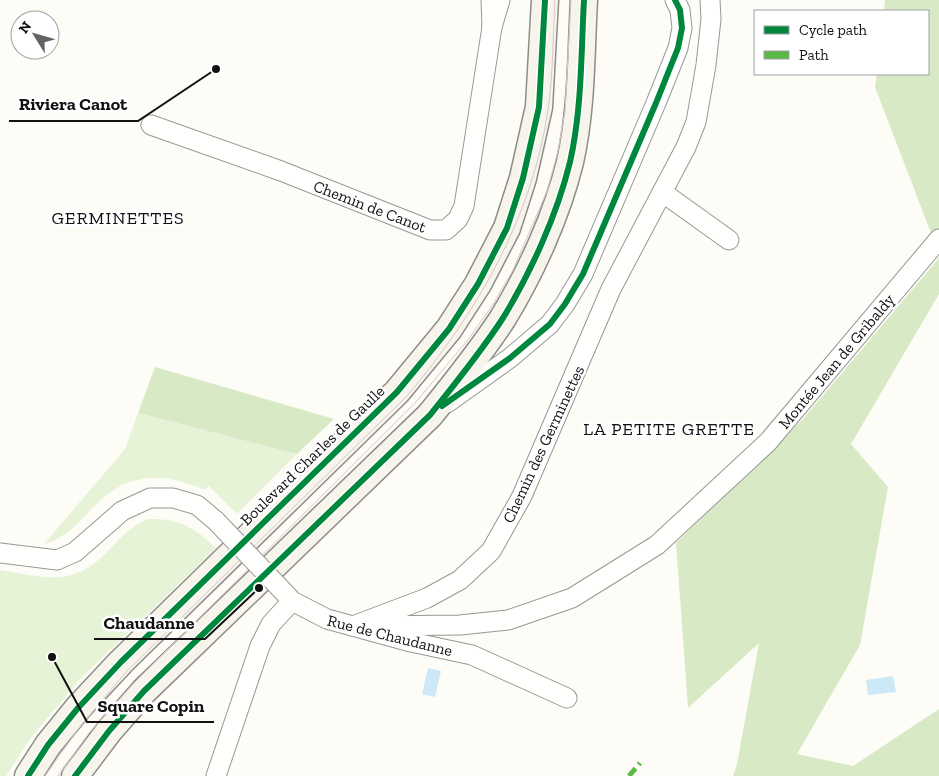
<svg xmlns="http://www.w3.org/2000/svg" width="939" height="776" viewBox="0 0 939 776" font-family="'Zilla Slab',serif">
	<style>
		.green { fill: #e7f3d7 }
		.forest { fill: #d8eac5 }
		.water { fill: #cde8f7 }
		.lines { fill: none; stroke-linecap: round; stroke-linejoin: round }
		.minor-casing { stroke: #979795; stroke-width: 21 }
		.secondary-casing { stroke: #8e8d8b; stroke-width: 29 }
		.minor { stroke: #fffffe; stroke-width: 19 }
		.secondary { stroke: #f6f4eb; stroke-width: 26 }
		.tram { stroke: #d9c6c7; stroke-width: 1 }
		.minor-bridge-casing { stroke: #979795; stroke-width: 21; stroke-linecap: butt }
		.minor-bridge { stroke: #fffffe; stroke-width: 19 }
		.quiet { stroke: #58b947; stroke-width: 5; stroke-dasharray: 10 5; stroke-linecap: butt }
		.cycleway-casing { stroke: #fff; stroke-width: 9 }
		.cycleway { stroke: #00873e; stroke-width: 6 }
		.labels { text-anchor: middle; stroke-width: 5; stroke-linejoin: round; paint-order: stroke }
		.street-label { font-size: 16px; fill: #111; stroke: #fff }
		.neighbourhood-label { font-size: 18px; letter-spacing: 1px; fill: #111; stroke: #fff }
		.leader { fill: none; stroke: #111; stroke-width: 2 }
		.callout-dot { fill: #111; stroke: #fff; stroke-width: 2 }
		.callout-label { font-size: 18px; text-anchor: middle; font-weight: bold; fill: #111; stroke: #fff; stroke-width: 5; stroke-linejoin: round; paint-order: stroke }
	</style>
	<rect width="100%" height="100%" fill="#fdfcf7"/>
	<g class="green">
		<path d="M138,413L297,454L237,514L209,486L204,490C174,476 141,472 112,491C94,503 81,523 64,535C57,540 49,542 43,545L125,449Z"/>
		<path d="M148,519C179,518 194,527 216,548L81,678L30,739L6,776H0V570C44,577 71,588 106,553C120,539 128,528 148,519Z"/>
	</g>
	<g class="forest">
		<polygon points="885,0 939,0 939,254 875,87 877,74 928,74 928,11 884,11"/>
		<polygon points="939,258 939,294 851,444 888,487 860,645 797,754 853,766 939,709 939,776 733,776 737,764 759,643 688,708 676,543 803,419"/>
		<polygon points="155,367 334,419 297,454 138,413"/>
	</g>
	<g class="water">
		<polygon points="428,668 441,671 435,697 422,694"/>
		<polygon points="893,676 896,692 868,695 866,680"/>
	</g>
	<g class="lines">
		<g class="minor-casing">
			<g id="minor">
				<polyline points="491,0 492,27 500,0"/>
				<polyline points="151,125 281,171 430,230 446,230 458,219 464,206 492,27"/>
				<polyline points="662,192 729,240"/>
				<polyline points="447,403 510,358 550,324 565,304 583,274 656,103 678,48 682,28 680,10 675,0"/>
				<polyline points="0,553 57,560 75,552 122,511 150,498 173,498 197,505 216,521"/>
				<polyline points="279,587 292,601 327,619 411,642 472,655 567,698"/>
				<polyline points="353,626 427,598 460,580 491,551 522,496 611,289 686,147 696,122 706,65 711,19 710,0"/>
				<polyline points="367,626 460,625 508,620 572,598 657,545 768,442 939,239"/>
				<polyline points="216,776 260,646 271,624 292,601"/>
			</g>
		</g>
		<g class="secondary-casing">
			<g id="secondary">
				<polyline points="28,776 48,745 78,708 121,662 397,392 449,329 478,284 507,228 523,178 539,107 545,0"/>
				<path d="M75,776L109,731L144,691L430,415C455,384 481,352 503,318C531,272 557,215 570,162C582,109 581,54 584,0"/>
			</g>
		</g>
		<use href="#minor" class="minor"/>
		<use href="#secondary" class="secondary"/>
		<g class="tram">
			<path d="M45,776L79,728L126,672L407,396C477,313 532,218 548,110C553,76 553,35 555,0"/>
			<polyline points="58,776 89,733 135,682 415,403 467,341 492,306 513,270 547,191 558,151 565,111 571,0"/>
		</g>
		<g class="minor-bridge-casing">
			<polyline id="minor-bridge" points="216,521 279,587"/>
		</g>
		<use href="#minor-bridge" class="minor-bridge"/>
		<polyline class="quiet" points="629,776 640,763"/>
		<g class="cycleway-casing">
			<g id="cycleway">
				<polyline points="442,406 510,358 550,324 565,304 583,274 656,103 678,48 682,28 680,10 675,0"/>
				<polyline points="28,776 48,745 78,708 121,662 397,392 449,329 478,284 507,228 523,178 539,107 545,0"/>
				<path d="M75,776L109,731L144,691L430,415C455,384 481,352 503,318C531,272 557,215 570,162C582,109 581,54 584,0"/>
			</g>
		</g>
		<use href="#cycleway" class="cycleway"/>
	</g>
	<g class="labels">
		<g class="street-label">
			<text transform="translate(370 206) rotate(21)" y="6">Chemin de Canot</text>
			<text transform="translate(836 361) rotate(-50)" y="6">Montée Jean de Gribaldy</text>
			<text transform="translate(543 444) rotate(-65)" y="6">Chemin des Germinettes</text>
			<text transform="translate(312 455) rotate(-44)" y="6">Boulevard Charles de Gaulle</text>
			<text transform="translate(390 635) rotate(14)" y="6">Rue de Chaudanne</text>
		</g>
		<g class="neighbourhood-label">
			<text x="118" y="224">GERMINETTES</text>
			<text x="669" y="435">LA PETITE GRETTE</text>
		</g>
	</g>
	<path class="leader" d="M216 69L138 121H9M259 588L205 639H94M52 657L87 722H214"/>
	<g class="callout-dot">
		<circle cx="216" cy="69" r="5"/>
		<circle cx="259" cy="588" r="5"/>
		<circle cx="52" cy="657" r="5"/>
	</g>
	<g class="callout-label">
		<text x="73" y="110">Riviera Canot</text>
		<text x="149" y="629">Chaudanne</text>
		<text x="151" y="712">Square Copin</text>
	</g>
	<rect x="754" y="10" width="175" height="65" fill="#ffffff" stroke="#a0a0a0"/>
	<rect x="764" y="26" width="25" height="8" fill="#00873e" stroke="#a0a0a0"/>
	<text x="799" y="35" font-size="15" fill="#111111">Cycle path</text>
	<rect x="764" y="51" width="25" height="8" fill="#58b947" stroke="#a0a0a0"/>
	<text x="799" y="60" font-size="15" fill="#111111">Path</text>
	<g transform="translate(35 35) rotate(307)"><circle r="24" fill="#ffffff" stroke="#a0a0a0"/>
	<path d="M0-4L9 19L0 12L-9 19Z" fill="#646362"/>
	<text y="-8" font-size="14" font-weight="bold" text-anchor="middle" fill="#111111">N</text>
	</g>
</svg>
